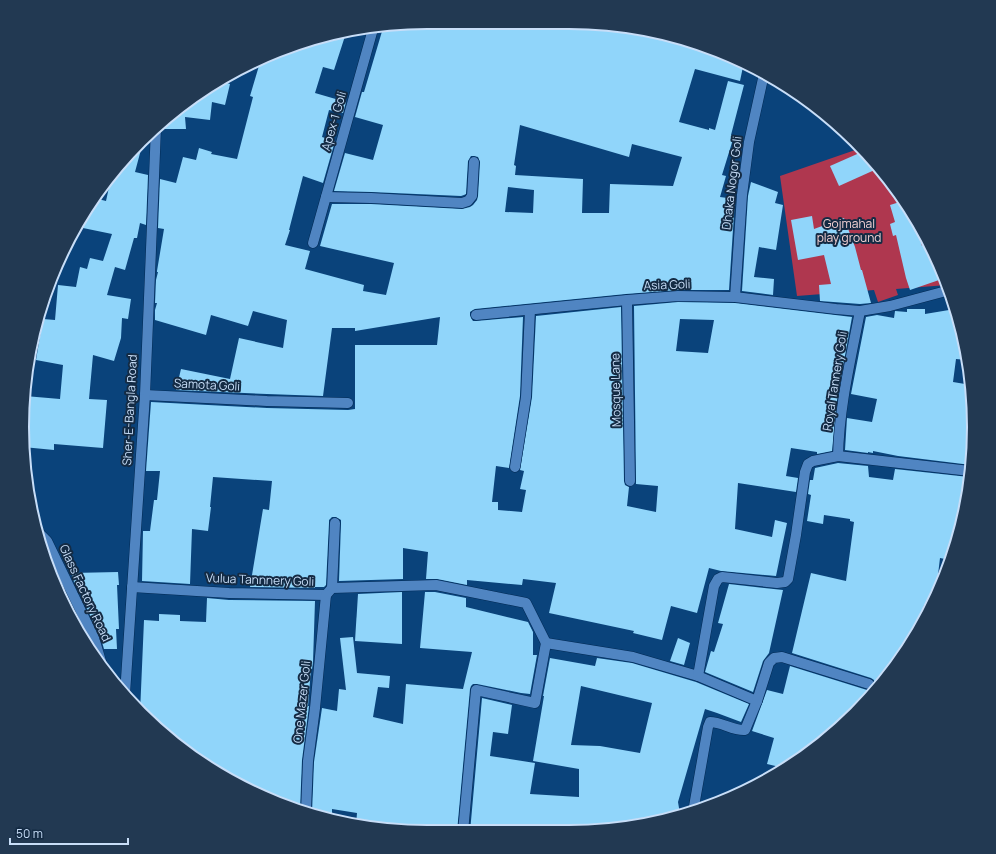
<svg xmlns="http://www.w3.org/2000/svg" width="996" height="854" viewBox="0 0 996 854" font-family="Manrope,sans-serif">
	<style>
		.green { fill: #af374f }
		.building { fill: #90d5fa; fill-rule: evenodd }
		.lines { fill: none; stroke-linecap: round; stroke-linejoin: round }
		.minor-casing { stroke: #002953; stroke-width: 11 }
		.minor { stroke: #5085c2; stroke-width: 10 }
		.labels { text-anchor: middle; stroke-width: 4; stroke-linejoin: round; paint-order: stroke }
		.street-label { font-size: 12px; fill: #c8def8; stroke: #142b44 }
		.park-label { font-size: 12px; fill: #f3d2d4; stroke: #142b44 }
		.rim { fill: none; stroke: #c8def8; stroke-width: 2 }
	</style>
	<rect width="100%" height="100%" fill="#0a437b"/>
	<polygon class="green" points="861,148 874,160 920,225 947,285 896,289 898,295 878,302 874,290 797,296 780,176"/>
	<g class="building">
		<path d="M427,22L622,25L674,36L744,62L740,81L695,69L679,122L709,130V128L715,130L728,81L744,85L731,135L734,136L722,175L726,176L720,197L735,199L729,290H678L626,294L475,309L473,310L470,312V315L471,318L473,321H476L523,317L520,396L509,468L496,466L492,502H498V510L522,512L526,490L520,489L524,471L520,470L532,397L536,316L621,307L624,481L625,485L629,487L627,506L656,512L658,486L636,484V481L634,306L678,302L735,303L852,317L837,400L832,451L817,454V452L791,448L786,476L798,478L796,492L738,483L735,529L772,537L775,520L787,523L776,576L721,571L709,568L697,613L671,606L662,640L633,633L634,631L549,613L556,583L523,579L522,585L467,580V585L437,579H426L428,552L403,548V579L339,581L341,523V520L336,517H332L329,520V523L326,585L324,587H315V588L250,587L263,509L269,510L272,481L213,477L210,507H211L208,531L192,529L190,584L142,581L143,531H150L154,500H157L160,471H146L151,402L267,408L348,410L355,409V345H437L440,317L355,331V328H332L323,396L267,394L176,390L181,369L230,379L239,338L283,348L287,320L253,311L248,326L211,315L206,335L155,320V310L157,303H155L156,280L158,272H157V271L164,229L158,228L160,179L176,183L183,157L196,160L199,148L212,152L211,154L237,159L253,97L250,96L261,59L322,36L346,33L334,70L323,67L315,93L346,102L343,113L329,110L322,137L335,141L323,183L303,176L289,230H290L285,245L310,251L305,269L364,285L363,291L386,295L394,263L320,246L332,204H371L462,209L470,207L473,205L477,200L478,196L480,162L478,157L474,156H471L468,161L466,194L464,195L461,196L371,192L334,191L345,153L373,160L383,125L355,117L362,92H364L383,28ZM520,125L629,157L632,144L682,157L673,186L610,184L609,213H582L583,179L515,175L516,166L514,165ZM508,187L534,190L533,213L505,212ZM680,319L714,320L708,353L676,351Z"/>
		<polygon points="221,81 230,84 225,105 212,102 210,120 185,117 186,129 162,129 162,125 160,122"/>
		<polygon points="143,142 135,172 148,175 146,225 140,223 137,238 134,238 125,270 115,267 107,295 131,299 128,319 122,318 121,338 114,361 93,355 89,399 107,400 103,448 54,444 54,450 23,447 25,396 60,399 63,365 36,360 43,319 55,320 58,285 76,287 80,267 87,269 90,258 103,261 112,234 83,228 88,206 94,198 106,201 111,178"/>
		<polygon points="864,151 874,160 879,168 839,186 830,166"/>
		<polygon points="751,182 778,192 775,203 783,205 776,250 759,247 754,277 774,279 773,295 742,291 748,196"/>
		<polygon points="903,201 912,213 922,246 927,244 932,264 936,263 942,279 910,290 906,278 896,235 893,236 890,224 895,222 890,205"/>
		<polygon points="812,216 814,229 844,218 855,247 861,270 862,270 871,303 860,304 820,301 819,285 831,284 824,255 798,260 791,220"/>
		<polygon points="907,309 925,309 925,314 955,309 967,360 956,359 953,382 971,385 973,453 971,465 898,456 873,451 873,453 868,452 868,453 845,450 847,418 872,422 877,399 851,394 866,317 877,315 894,318 895,311 907,312"/>
		<polygon points="838,463 868,466 869,477 893,480 895,469 969,477 960,532 950,560 940,558 935,600 932,606 924,605 921,624 890,673 836,731 784,768 767,764 774,738 752,731 767,690 783,694 790,666 867,690 870,690 873,689 875,686 874,680 871,678 792,653 811,573 846,581 854,522 850,521 850,519 824,515 823,524 807,521 811,495 808,494 810,480 813,480 815,468"/>
		<polygon points="118,572 119,585 117,585 119,629 116,629 117,649 104,649 100,635 83,601 83,585 76,585 72,578 72,573"/>
		<polygon points="729,584 783,590 769,653 763,661 753,692 705,672 711,651 714,652 723,624 718,623"/>
		<polygon points="402,592 402,644 355,641 358,594"/>
		<polygon points="425,592 435,592 466,598 466,607 528,622 533,632 533,655 537,655 530,694 521,693 477,684 473,684 471,686 470,689 457,832 427,832 356,825 357,813 332,809 332,819 312,813 314,762 322,708 337,711 339,689 346,690 340,638 353,637 357,673 390,676 389,688 378,687 373,717 403,724 406,684 463,689 472,652 420,648"/>
		<polygon points="207,598 229,600 315,601 313,662 312,669 311,669 308,706 309,706 302,760 300,810 272,801 249,789 249,783 236,782 202,764 140,713 144,620 159,621 159,614 180,615 180,621 206,622"/>
		<polygon points="678,638 690,643 684,665 670,661"/>
		<path d="M550,658L595,666L597,658L632,663L696,682L749,704L741,722L717,713L705,709L678,802L680,814L596,831L470,832L482,698L512,705L508,734L493,732L490,756L535,763L530,794L579,797V769L533,761L544,696H543ZM581,686L652,703L640,753L600,746L571,745Z"/>
	</g>
	<g class="lines">
		<g class="minor-casing">
			<g id="minor">
				<polyline points="326,197 371,198 462,203 468,201 472,196 474,162"/>
				<polyline points="313,243 373,29"/>
				<polyline points="735,297 742,195 749,142 764,74"/>
				<polyline points="627,300 630,481"/>
				<polyline points="476,315 627,300 678,296 735,297 836,309 860,311 890,306 950,290"/>
				<polyline points="145,395 267,401 348,403"/>
				<path d="M838,456C839,407 851,358 860,311"/>
				<polyline points="515,467 526,397 530,310"/>
				<polyline points="38,532 47,541 94,638 103,668"/>
				<polyline points="132,587 229,593 326,595 332,588 436,585 526,603 546,643"/>
				<polyline points="332,588 335,523"/>
				<polyline points="546,643 633,657 698,676 757,701"/>
				<polyline points="698,676 714,586 718,579 722,577 777,583 785,582 788,579 796,535 805,472 808,464 813,461 838,456 970,471"/>
				<polyline points="125,694 145,395 156,128"/>
				<polyline points="306,811 308,761 315,708 326,595"/>
				<path d="M693,812L708,727L710,722C722,722 733,731 745,730L757,701L769,663L774,658L782,657L869,684"/>
				<polyline points="463,832 476,690 535,703 546,643"/>
			</g>
		</g>
		<use href="#minor" class="minor"/>
	</g>
	<g class="labels">
		<g class="street-label">
			<text transform="translate(334 121) rotate(-74)" y="4">Apex-1 Goli</text>
			<text transform="translate(732 183) rotate(-83)" y="4">Dhaka Nogor Goli</text>
			<text transform="translate(667 285) rotate(-2)" y="4">Asia Goli</text>
			<text transform="translate(835 381) rotate(-81)" y="4">Royal Tannery Goli</text>
			<text transform="translate(207 385) rotate(3)" y="4">Samota Goli</text>
			<text transform="translate(616 390) rotate(-91)" y="4">Mosque Lane</text>
			<text transform="translate(130 410) rotate(-87)" y="4">Sher-E-Bangla Road</text>
			<text transform="translate(260 580) rotate(2)" y="4">Vulua Tannnery Goli</text>
			<text transform="translate(85 593) rotate(65)" y="4">Glass Factory Road</text>
			<text transform="translate(302 702) rotate(-84)" y="4">One Mazer Goli</text>
		</g>
		<g class="park-label">
			<text x="849" y="228">Gojmahal<tspan x="849" dy="14">play ground</tspan></text>
		</g>
	</g>
	<path d="M0 0H996V854H0ZM427 29H569A398 398 0 0 1 967 427V427A398 398 0 0 1 569 825H427A398 398 0 0 1 29 427V427A398 398 0 0 1 427 29Z" fill="#223952" fill-rule="evenodd"/>
	<path class="rim" d="M427 29H569A398 398 0 0 1 967 427V427A398 398 0 0 1 569 825H427A398 398 0 0 1 29 427V427A398 398 0 0 1 427 29Z"/>
	<path d="M10 838v6h118v-6" fill="none" stroke="#c8def8" stroke-width="2"/>
	<text x="16" y="838" font-size="12" fill="#c8def8" stroke="#142b44" stroke-width="3" paint-order="stroke">50 m</text>
</svg>
